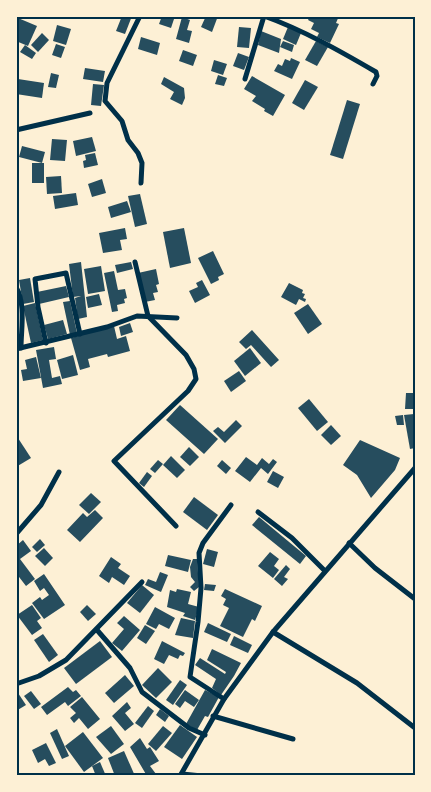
<svg xmlns="http://www.w3.org/2000/svg" width="431" height="792" viewBox="0 0 431 792" font-family="'Source Sans 3',sans-serif">
	<style>
		.building { fill: #264d5e }
		.lines { fill: none; stroke-linecap: round; stroke-linejoin: round }
		.minor { stroke: #003049; stroke-width: 5 }
		.neatline { fill: none; stroke: #003049; stroke-width: 2 }
	</style>
	<rect width="100%" height="100%" fill="#fdf0d5"/>
	<g class="building">
		<polygon points="122,16 132,16 125,34 116,31"/>
		<polygon points="162,16 175,16 171,28 159,24"/>
		<polygon points="206,16 218,16 212,32 201,27"/>
		<polygon points="310,16 339,16 336,23 339,24 330,43 317,37 319,33 311,29 314,23 308,20"/>
		<polygon points="182,17 190,20 187,30 192,31 189,43 176,39"/>
		<polygon points="18,18 37,26 28,46 16,41 16,21"/>
		<polygon points="57,25 71,29 66,45 53,41"/>
		<polygon points="239,27 251,28 249,48 237,47"/>
		<polygon points="288,27 301,33 296,45 283,39"/>
		<polygon points="261,31 281,39 279,53 258,45"/>
		<polygon points="42,33 49,40 38,52 31,45"/>
		<polygon points="141,37 160,43 157,55 138,49"/>
		<polygon points="283,41 294,45 292,52 280,47"/>
		<polygon points="316,41 328,47 317,66 305,60"/>
		<polygon points="56,44 65,47 61,58 52,55"/>
		<polygon points="25,45 36,53 32,59 20,52"/>
		<polygon points="183,50 197,55 193,66 179,61"/>
		<polygon points="238,53 249,57 244,70 233,66"/>
		<polygon points="291,58 300,62 292,79 274,71 278,64 282,66 285,59 290,61"/>
		<polygon points="214,60 227,64 223,75 211,71"/>
		<polygon points="85,68 105,71 103,82 83,79"/>
		<polygon points="51,73 59,75 56,88 48,87"/>
		<polygon points="218,75 227,78 224,86 215,84"/>
		<polygon points="252,76 285,95 273,116 264,111 265,109 252,101 256,96 244,89"/>
		<polygon points="164,77 184,88 185,98 182,105 170,99 174,92 161,84"/>
		<polygon points="18,79 44,83 42,98 16,94"/>
		<polygon points="305,80 318,87 304,110 292,103"/>
		<polygon points="93,84 104,85 101,106 91,105"/>
		<polygon points="347,100 360,104 343,159 330,155"/>
		<polygon points="92,137 96,151 76,156 73,141"/>
		<polygon points="52,139 67,140 65,161 50,160"/>
		<polygon points="22,146 45,152 42,163 19,157"/>
		<polygon points="95,153 98,165 84,168 83,161 86,160 85,155"/>
		<rect x="32" y="163" width="12" height="20"/>
		<polygon points="61,176 62,193 47,194 46,177"/>
		<polygon points="102,179 106,193 92,197 88,184"/>
		<polygon points="76,193 78,205 55,209 53,196"/>
		<polygon points="140,194 147,224 135,227 128,196"/>
		<polygon points="127,201 131,212 111,218 108,207"/>
		<polygon points="125,228 127,239 120,240 122,250 103,253 99,233"/>
		<polygon points="184,228 191,263 170,268 163,232"/>
		<polygon points="213,251 224,274 218,277 219,280 211,284 198,258"/>
		<polygon points="81,262 87,317 78,319 75,298 81,296 73,297 69,264"/>
		<polygon points="131,262 133,269 117,273 115,265"/>
		<polygon points="101,266 105,291 88,294 84,269"/>
		<polygon points="156,269 159,284 156,285 158,292 153,293 155,300 145,302 138,273"/>
		<polygon points="114,271 118,290 125,289 127,298 124,299 125,303 117,305 118,311 112,312 104,273"/>
		<polygon points="30,278 34,302 23,304 19,280"/>
		<polygon points="202,280 210,295 195,303 189,291 198,287 196,283"/>
		<polygon points="289,283 303,290 302,293 305,294 303,298 306,299 305,302 299,299 296,305 281,297"/>
		<polygon points="66,286 69,297 39,304 37,292"/>
		<polygon points="99,294 102,305 88,308 86,297"/>
		<polygon points="70,301 77,333 70,335 63,302"/>
		<polygon points="35,303 43,340 31,343 23,306"/>
		<polygon points="308,304 322,324 308,334 294,313"/>
		<polygon points="63,320 67,334 48,339 44,325"/>
		<polygon points="130,323 133,332 121,336 119,327"/>
		<polygon points="114,326 117,339 126,336 130,351 108,357 107,354 88,359 90,367 80,370 71,338"/>
		<polygon points="252,330 279,360 271,367 251,345 246,349 239,342"/>
		<polygon points="54,347 56,359 49,360 52,378 60,376 62,384 43,388 36,350"/>
		<polygon points="250,348 261,363 245,376 234,361"/>
		<polygon points="73,355 78,375 62,379 57,360"/>
		<polygon points="36,357 41,378 23,381 21,370 27,369 25,360"/>
		<polygon points="239,371 246,381 231,392 224,381"/>
		<polygon points="406,393 414,393 413,409 405,409"/>
		<polygon points="309,399 328,422 317,431 298,408"/>
		<polygon points="180,405 218,439 204,454 166,420"/>
		<polygon points="414,414 415,448 410,449 404,415"/>
		<polygon points="403,415 404,425 397,425 395,416"/>
		<polygon points="236,420 242,426 225,443 213,431 218,427 224,432"/>
		<polygon points="331,425 341,436 331,445 321,435"/>
		<polygon points="16,435 31,458 16,467"/>
		<polygon points="360,440 400,458 395,470 371,498 357,475 343,465"/>
		<polygon points="189,447 199,457 190,466 180,457"/>
		<polygon points="171,456 185,470 177,478 163,465"/>
		<polygon points="246,457 257,465 262,458 269,464 273,459 277,462 268,474 261,468 250,482 235,471"/>
		<polygon points="158,460 163,464 155,473 150,469"/>
		<polygon points="222,460 231,468 226,474 217,466"/>
		<polygon points="273,471 284,477 278,488 267,482"/>
		<polygon points="147,472 152,476 144,487 139,483"/>
		<polygon points="91,493 101,502 89,514 79,505"/>
		<polygon points="194,497 218,515 207,530 183,512"/>
		<polygon points="95,510 103,518 80,542 67,530 83,513 87,517"/>
		<polygon points="259,517 306,556 300,564 252,525"/>
		<polygon points="40,539 45,545 37,552 32,547"/>
		<polygon points="23,540 31,551 20,559 35,579 26,586 16,573 16,546"/>
		<polygon points="44,548 53,558 45,566 35,556"/>
		<polygon points="207,549 218,552 214,567 203,564"/>
		<polygon points="270,552 279,559 274,566 279,570 273,578 258,566"/>
		<polygon points="168,555 191,560 188,572 165,566"/>
		<polygon points="111,557 121,564 118,568 130,576 124,585 112,577 109,583 99,576"/>
		<polygon points="193,559 197,559 199,587 194,591 190,587 195,582 191,577 190,567"/>
		<polygon points="286,565 290,569 284,577 288,579 282,586 274,579"/>
		<polygon points="160,572 168,575 161,592 145,585 148,579 156,582"/>
		<polygon points="44,574 65,605 44,619 32,603 40,597 42,600 49,595 44,588 40,591 34,581"/>
		<polygon points="205,584 216,585 214,591 204,590"/>
		<polygon points="142,585 154,595 140,613 127,603"/>
		<polygon points="177,589 191,592 188,604 199,607 195,620 183,616 185,613 167,607 170,590 176,592"/>
		<polygon points="225,589 262,606 255,621 252,619 243,637 220,626 229,608 223,605 226,599 221,596"/>
		<polygon points="32,605 41,618 37,621 42,628 32,635 17,615"/>
		<polygon points="87,605 96,614 88,621 80,612"/>
		<polygon points="155,607 175,618 169,629 159,624 156,629 146,624"/>
		<polygon points="124,616 140,630 122,651 112,643 124,629 117,623"/>
		<polygon points="181,618 195,621 193,638 175,635"/>
		<polygon points="208,623 231,634 227,642 204,632"/>
		<polygon points="145,625 155,631 146,644 137,638"/>
		<polygon points="43,634 58,655 49,662 34,640"/>
		<polygon points="234,636 252,645 248,653 230,645"/>
		<polygon points="100,641 112,657 76,684 64,668"/>
		<polygon points="162,641 185,653 183,656 180,655 178,659 169,655 164,664 154,659"/>
		<polygon points="212,649 241,663 234,676 221,695 212,688 216,679 195,665 200,658 225,674 226,672 207,660"/>
		<polygon points="158,668 172,682 156,698 142,685"/>
		<polygon points="125,675 134,686 114,703 105,693"/>
		<polygon points="180,680 187,685 173,705 166,700"/>
		<polygon points="68,687 73,692 76,690 81,696 68,706 65,702 47,715 41,707"/>
		<polygon points="16,690 26,705 16,711"/>
		<polygon points="185,690 199,700 194,707 185,701 180,708 175,704"/>
		<polygon points="205,690 219,697 208,717 205,716 197,730 186,724"/>
		<polygon points="31,691 41,704 34,709 24,696"/>
		<polygon points="82,697 100,719 88,729 79,718 74,723 70,718 76,713 70,707"/>
		<polygon points="127,702 131,708 125,713 134,724 125,731 112,716"/>
		<polygon points="148,706 154,711 142,728 135,723"/>
		<polygon points="160,709 169,716 165,722 156,715"/>
		<polygon points="180,725 197,737 182,759 164,747"/>
		<polygon points="111,726 124,744 111,754 96,737"/>
		<polygon points="163,726 172,733 156,751 148,744"/>
		<polygon points="57,729 69,756 62,759 50,733"/>
		<polygon points="83,732 103,758 84,772 65,746"/>
		<polygon points="140,738 147,749 150,747 159,761 150,766 156,774 152,776 147,776 130,747"/>
		<polygon points="46,743 56,763 49,766 45,759 38,763 32,750"/>
		<polygon points="124,751 135,776 115,776 108,758"/>
		<polygon points="100,762 106,776 96,776 92,766"/>
	</g>
	<g class="lines">
		<g class="minor">
			<polyline points="140,16 107,83 105,101 122,121 128,140 138,153 142,163 141,183"/>
			<path d="M264,16C303,30 340,51 376,72L377,76L373,84"/>
			<polyline points="245,79 264,16"/>
			<polyline points="16,130 90,113"/>
			<polyline points="135,262 148,316 186,355 194,369 196,379 188,391 114,461 176,526"/>
			<path d="M16,287C26,304 21,329 21,348"/>
			<polyline points="46,343 38,307 35,279 66,273 80,334"/>
			<polyline points="16,349 107,327 137,316 177,318"/>
			<polyline points="258,512 292,538 325,571"/>
			<polyline points="16,534 41,505 59,472"/>
			<polyline points="349,543 375,568 415,599"/>
			<polyline points="97,630 130,668 142,692 189,728 205,735"/>
			<polyline points="273,632 357,683 415,728"/>
			<polyline points="16,684 39,676 66,660 142,582"/>
			<polyline points="224,699 190,677 198,622 201,588 199,553 203,543 231,505"/>
			<polyline points="213,716 293,739"/>
			<polyline points="182,774 202,776"/>
			<polyline points="180,776 224,699 273,632 415,468"/>
		</g>
	</g>
	<rect width="431" height="792" fill="none" stroke="#fdf0d5" stroke-width="35"/>
	<rect x="18" y="18" width="396" height="756" class="neatline"/>
</svg>
